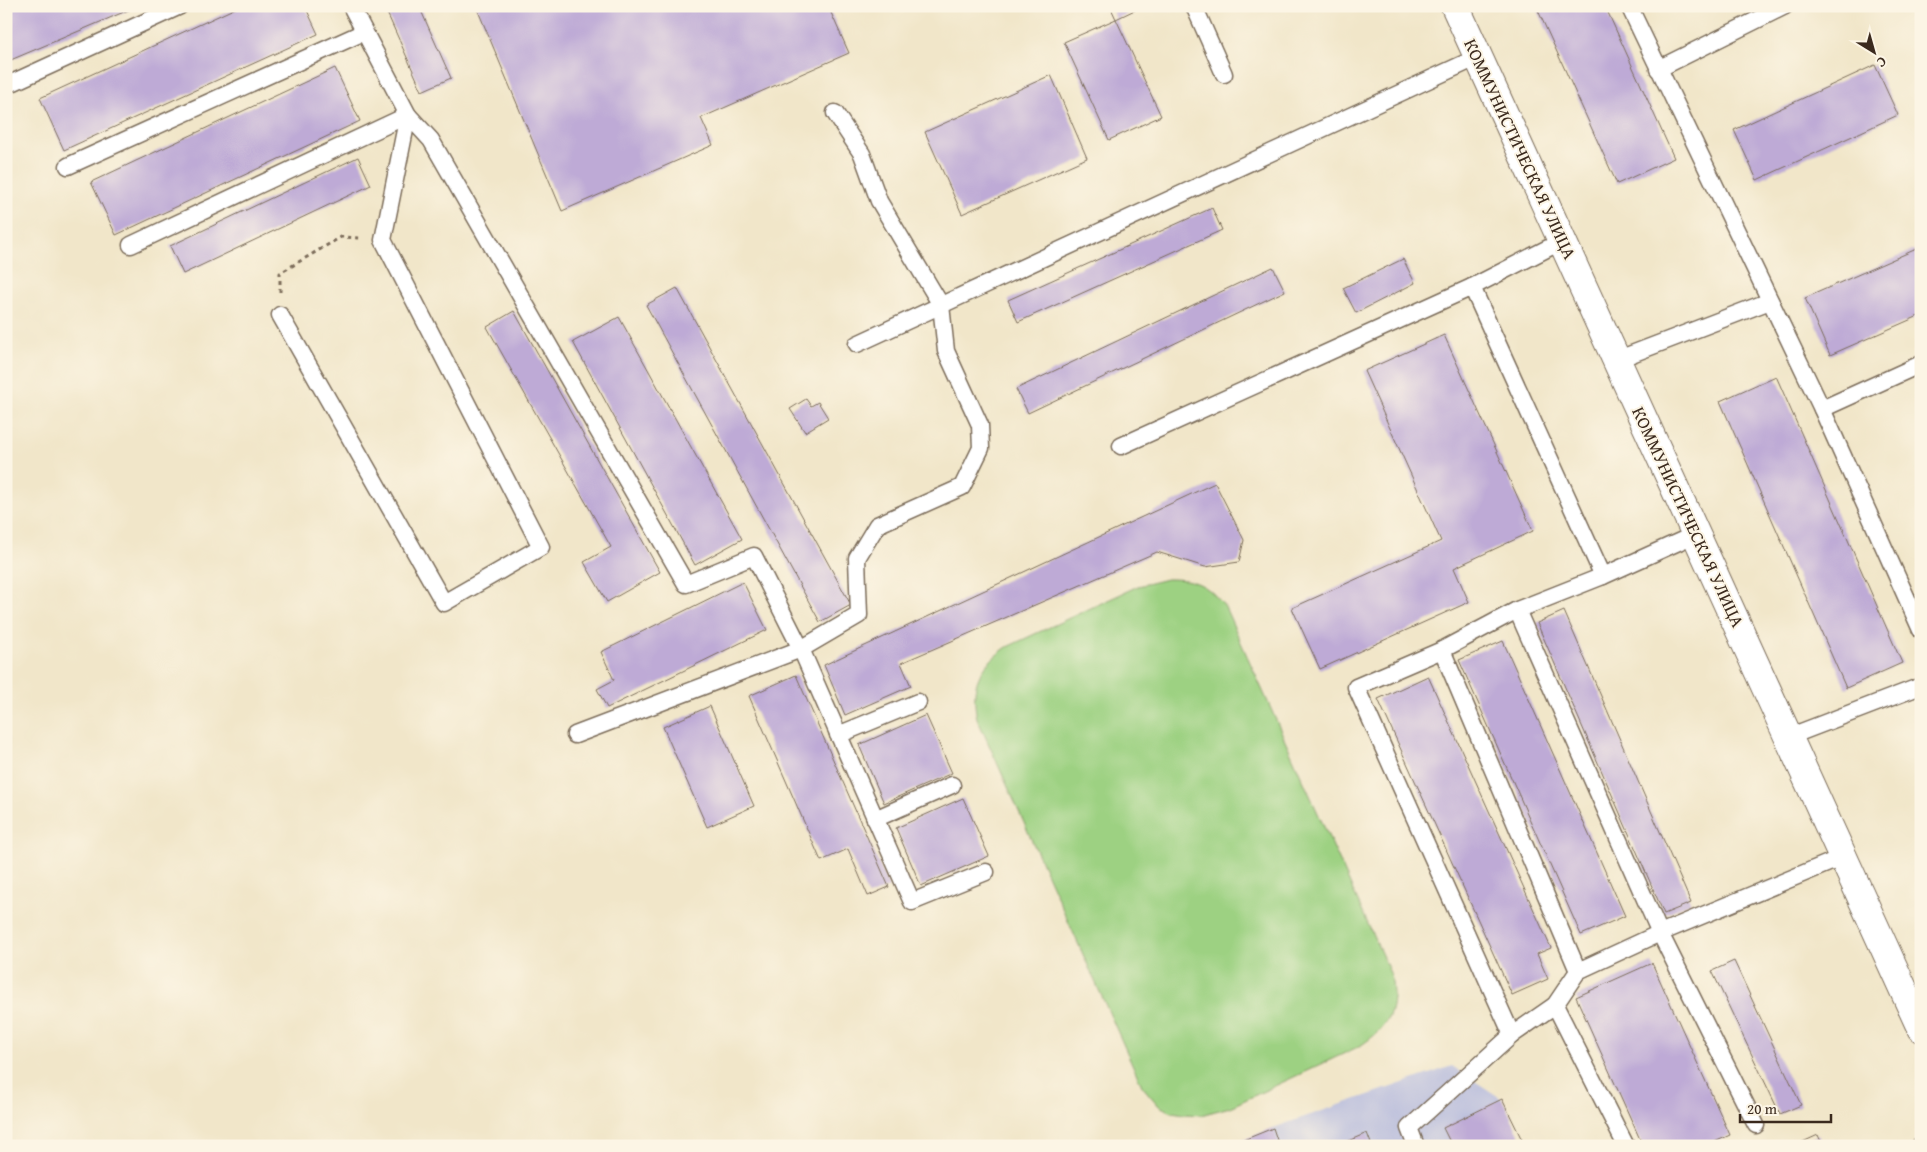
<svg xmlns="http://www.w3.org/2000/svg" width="1927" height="1152" viewBox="0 0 1927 1152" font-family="'Gentium Book Plus',serif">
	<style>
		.industrial { fill: #bfc2dd }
		.pitch { fill: #9dd182; stroke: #6c7e50 }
		.building { fill: #beaad6 }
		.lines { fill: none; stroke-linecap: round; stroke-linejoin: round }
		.service-casing { stroke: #7b6c5a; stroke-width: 19 }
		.tertiary-casing { stroke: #7b6c5a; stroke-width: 30 }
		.path { stroke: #7b6c5a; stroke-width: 3; stroke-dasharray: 4 4; stroke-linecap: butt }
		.service { stroke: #fff; stroke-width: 16 }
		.tertiary { stroke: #fff; stroke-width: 28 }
		.labels { text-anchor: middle; stroke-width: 4; stroke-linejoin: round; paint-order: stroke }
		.street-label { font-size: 18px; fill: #3b2a1e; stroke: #fcf5e5 }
	</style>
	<rect width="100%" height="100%" fill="#fcf5e5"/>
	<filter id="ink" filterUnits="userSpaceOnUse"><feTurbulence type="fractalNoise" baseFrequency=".02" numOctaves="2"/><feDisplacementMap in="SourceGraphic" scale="10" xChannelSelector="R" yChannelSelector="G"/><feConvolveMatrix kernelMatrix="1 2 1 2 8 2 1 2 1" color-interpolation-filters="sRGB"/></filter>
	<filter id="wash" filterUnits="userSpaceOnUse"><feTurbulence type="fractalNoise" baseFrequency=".0096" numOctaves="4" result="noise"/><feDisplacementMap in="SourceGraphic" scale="20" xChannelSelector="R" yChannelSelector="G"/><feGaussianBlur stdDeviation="1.12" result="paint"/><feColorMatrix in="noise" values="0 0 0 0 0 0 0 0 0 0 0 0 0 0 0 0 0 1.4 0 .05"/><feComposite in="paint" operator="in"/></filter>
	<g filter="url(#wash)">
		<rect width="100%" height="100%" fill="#f1e6c9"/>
		<polygon class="industrial" points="1452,1066 1502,1099 1525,1146 1229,1146 1273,1128"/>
		<path class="pitch" d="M1167,579C1196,579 1207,584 1225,607L1391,975C1397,1010 1390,1026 1360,1046L1230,1107L1201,1115L1184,1114L1172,1112L1159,1106L1142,1086L977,718C970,684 979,667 1007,647L1138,586Z"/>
		<g id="blocks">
			<g class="building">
				<polygon points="6,6 138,6 6,62"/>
				<polygon points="240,6 305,6 318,34 64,150 40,98"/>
				<polygon points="384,6 419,6 451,78 422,91"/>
				<polygon points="476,6 828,6 849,53 701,118 713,145 562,211"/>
				<polygon points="1110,6 1143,6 1116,19 1161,116 1109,140 1064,42 1116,19"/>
				<polygon points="1536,6 1605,6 1674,158 1617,184"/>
				<polygon points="1875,65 1898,115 1757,180 1734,130"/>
				<polygon points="335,68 360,121 116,235 91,182"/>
				<polygon points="1051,75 1087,158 962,214 925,132"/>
				<polygon points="358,157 371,185 183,274 170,246"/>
				<polygon points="1212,208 1222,230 1018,322 1008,300"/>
				<polygon points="1921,247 1921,315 1830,355 1805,298"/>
				<polygon points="1403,259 1415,283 1356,313 1343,288"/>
				<polygon points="1273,267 1285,291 1028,413 1016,389"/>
				<polygon points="677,288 851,605 820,622 646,305"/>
				<polygon points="514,311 660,572 607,602 584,562 611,547 487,327"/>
				<polygon points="619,317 742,539 695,565 573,342"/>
				<polygon points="1444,335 1533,531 1454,568 1469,602 1320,669 1292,608 1441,541 1364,371"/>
				<polygon points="1776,376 1902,663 1846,688 1720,401"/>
				<polygon points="806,399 811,406 818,402 828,418 805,432 790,409"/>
				<polygon points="1215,483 1244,540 1239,562 1205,567 1157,552 901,663 911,686 845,715 824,665"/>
				<polygon points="743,582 767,630 607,708 597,689 614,680 601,652"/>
				<polygon points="1564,611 1691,903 1664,914 1537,623"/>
				<polygon points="1503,641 1625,916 1581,935 1459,660"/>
				<polygon points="796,675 889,887 868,896 848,849 821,861 749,696"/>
				<polygon points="1428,676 1551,948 1537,954 1548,979 1512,995 1378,699"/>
				<polygon points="710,706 754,806 707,827 663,727"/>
				<polygon points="926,715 952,773 884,803 859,745"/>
				<polygon points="963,798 989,856 921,886 896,828"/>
				<polygon points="1734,961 1801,1105 1780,1114 1712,971"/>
				<polygon points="1652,963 1730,1135 1706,1146 1643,1146 1576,997"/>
				<polygon points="1502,1099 1525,1146 1452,1146 1443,1128"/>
				<polygon points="1273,1128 1279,1146 1229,1146"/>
				<polygon points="1367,1133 1372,1146 1336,1146"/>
				<polygon points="1818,1135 1823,1146 1794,1146"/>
			</g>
		</g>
	</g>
	<g filter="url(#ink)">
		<use href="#blocks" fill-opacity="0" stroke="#7b6c5a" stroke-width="1"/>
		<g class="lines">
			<g class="service-casing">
				<g id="service">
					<polyline points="351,6 408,115 431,140 686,584 754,556 801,649 912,902 986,872"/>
					<polyline points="1194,6 1224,74"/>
					<polyline points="1629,6 1822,409 1921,630"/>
					<polyline points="1658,69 1785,6"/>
					<polyline points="14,82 180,6"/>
					<polyline points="68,166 364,32"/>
					<polyline points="131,245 408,115"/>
					<polyline points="1472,287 1603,576"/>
					<polyline points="280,315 444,603 541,547 383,240 408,115"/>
					<polyline points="857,344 1478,57"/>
					<polyline points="1616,360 1770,301"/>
					<polyline points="1822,409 1921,364"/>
					<polyline points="1121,446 1472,287 1562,241"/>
					<polyline points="1517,610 1660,933 1756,1125"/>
					<polyline points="1442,650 1578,971"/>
					<polyline points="575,735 801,649 859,615 857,558 877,525 962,487 981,448 980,425 946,351 941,305 879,201 862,154 835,113"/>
					<polyline points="838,735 918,702"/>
					<polyline points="1788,737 1921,686"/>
					<polyline points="875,819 952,785"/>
					<polyline points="1555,1005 1626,1146"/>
					<polyline points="1512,1035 1356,687 1442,650 1517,610 1603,576 1696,534"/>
					<polyline points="1416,1146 1409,1128 1512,1035 1555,1005 1578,971 1660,933 1843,857"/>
					<polyline points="1920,1146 1921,1145"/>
				</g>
			</g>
			<g class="tertiary-casing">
				<polyline id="tertiary" points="1455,6 1921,1028"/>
			</g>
			<polyline class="path" points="280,292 280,273 341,237 360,238"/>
			<use href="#service" class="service"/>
			<use href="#tertiary" class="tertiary"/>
		</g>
	</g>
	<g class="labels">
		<g class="street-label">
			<text transform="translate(1520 149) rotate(65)" y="6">КОММУНИСТИЧЕСКАЯ УЛИЦА</text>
			<text transform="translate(1688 517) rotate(65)" y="6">КОММУНИСТИЧЕСКАЯ УЛИЦА</text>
		</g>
	</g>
	<rect width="1927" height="1152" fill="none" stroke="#fcf5e5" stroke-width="25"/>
	<g transform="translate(1874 52) rotate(143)" stroke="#fcf5e5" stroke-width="4" paint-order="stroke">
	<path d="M0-4L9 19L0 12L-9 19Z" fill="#3b2a1e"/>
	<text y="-8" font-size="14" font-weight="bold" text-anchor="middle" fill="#3b2a1e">С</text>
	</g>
	<path d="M1740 1114v8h91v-8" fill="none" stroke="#3b2a1e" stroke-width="2.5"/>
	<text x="1747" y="1114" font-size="15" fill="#3b2a1e" stroke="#fcf5e5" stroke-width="4" paint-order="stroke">20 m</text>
</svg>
